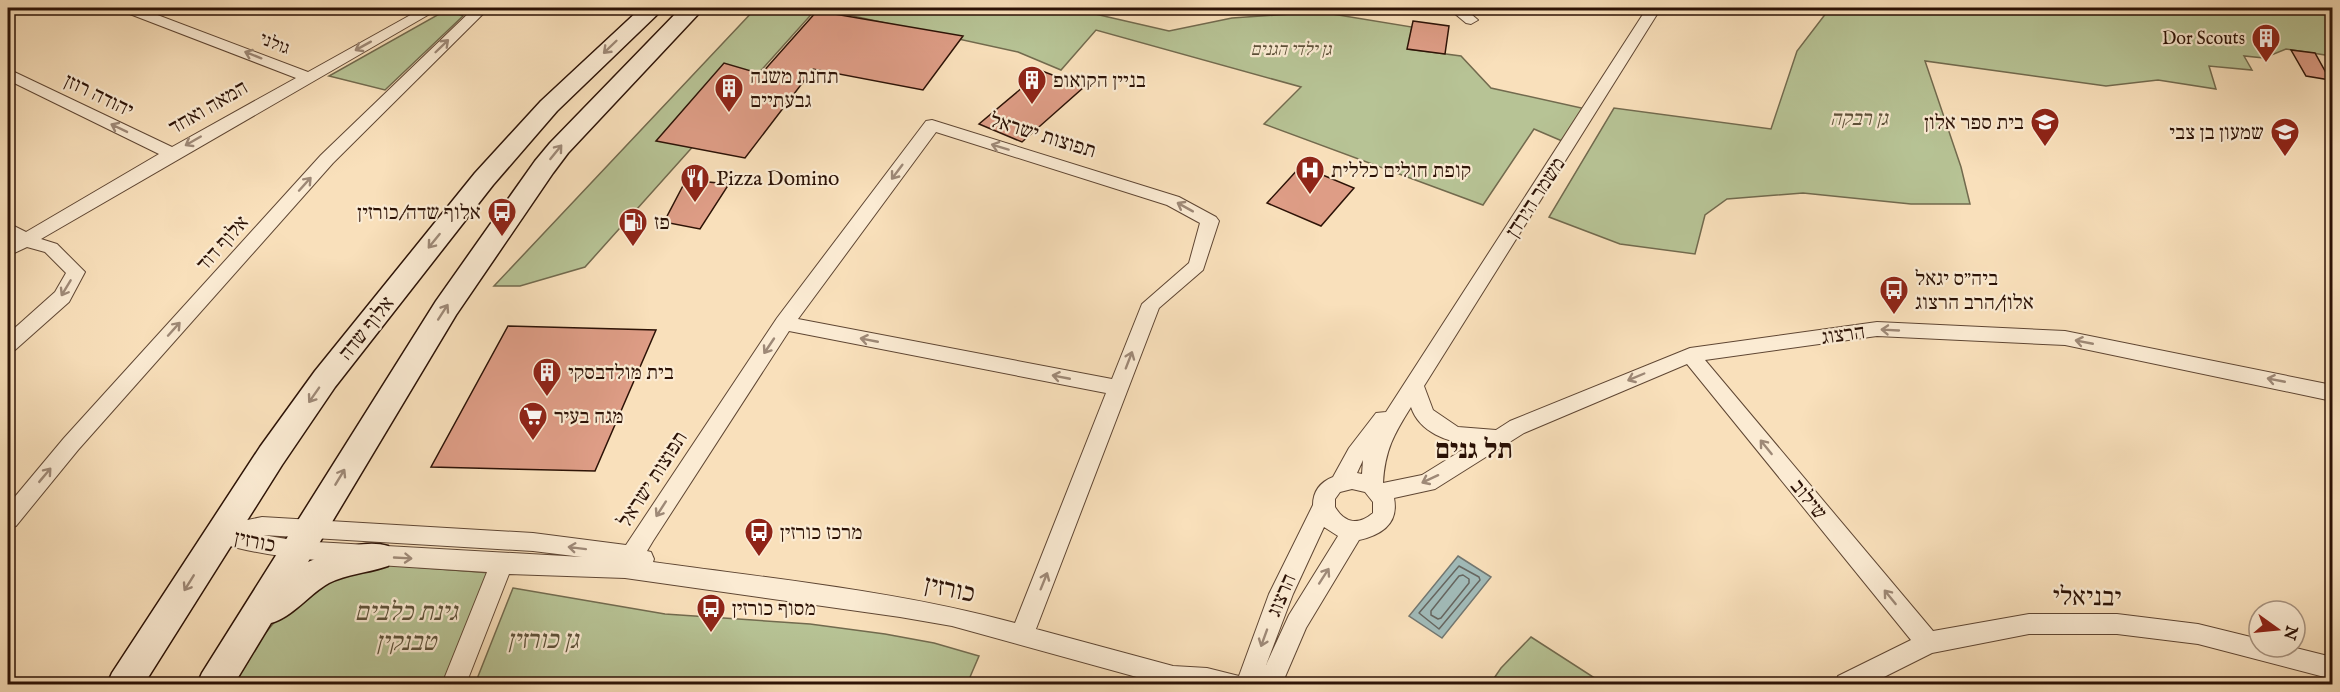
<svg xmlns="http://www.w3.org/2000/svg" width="2340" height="692" viewBox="0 0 2340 692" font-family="'IM FELL English','Frank Ruhl Libre',serif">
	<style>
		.green { fill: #b7c395; stroke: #726a4e; stroke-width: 1.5 }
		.water { fill: #a1bbb9; stroke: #727771; stroke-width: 1.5 }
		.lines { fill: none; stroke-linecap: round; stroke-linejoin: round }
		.shore { stroke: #666660; stroke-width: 1.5 }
		.building { fill: #de9d86; stroke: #2c1206; stroke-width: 1.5 }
		.street-casing { stroke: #5f4633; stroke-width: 2 }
		.secondary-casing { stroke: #2c1206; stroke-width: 3 }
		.street { fill: #fbebd3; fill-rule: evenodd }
		.secondary { fill: #fbebd3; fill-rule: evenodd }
		.oneway { stroke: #9e8977 }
		.labels { text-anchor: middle; stroke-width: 4.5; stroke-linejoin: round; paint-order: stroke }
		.far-poi-label { font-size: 18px; fill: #2c1206; stroke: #fbebd3; text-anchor: end }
		.far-street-label { font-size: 18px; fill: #2c1206; stroke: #fbebd3 }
		.far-park-label { font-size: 18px; font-style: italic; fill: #5d5038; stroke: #fbebd3 }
		.poi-label { font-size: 21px; fill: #2c1206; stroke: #fbebd3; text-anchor: start }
		.street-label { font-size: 21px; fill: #2c1206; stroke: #fbebd3 }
		.park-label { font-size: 21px; font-style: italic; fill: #5d5038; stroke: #fbebd3 }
		.near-street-label { font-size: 26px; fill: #2c1206; stroke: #fbebd3 }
		.near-park-label { font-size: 26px; font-style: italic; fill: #5d5038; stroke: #fbebd3 }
		.district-label { font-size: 27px; font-weight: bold; fill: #2c1206; stroke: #fbebd3 }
	</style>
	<rect width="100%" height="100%" fill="#f9e0bb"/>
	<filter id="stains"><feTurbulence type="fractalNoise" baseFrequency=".00333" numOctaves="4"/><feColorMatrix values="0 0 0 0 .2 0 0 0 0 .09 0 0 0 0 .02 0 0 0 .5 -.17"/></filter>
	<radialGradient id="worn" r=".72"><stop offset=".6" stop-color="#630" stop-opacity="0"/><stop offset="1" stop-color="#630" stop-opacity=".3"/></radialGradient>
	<g class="green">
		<polygon points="756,8 1069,8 1169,31 1232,18 1320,12 1412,27 1408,49 1461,56 1491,88 1586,109 1569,144 1534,129 1483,205 1264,124 1301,87 1096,30 1061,70 1018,52 817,8 585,267 520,286 494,286"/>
		<polygon points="1830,8 2332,8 2332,37 2330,40 2332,56 2286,49 2264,58 2244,56 2252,70 2209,66 2216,89 2158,80 2106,86 1925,61 1961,167 1970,204 1911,204 1803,193 1727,199 1705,215 1695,254 1620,244 1549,217 1614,108 1771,129 1797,51"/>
		<polygon points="448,9 463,16 385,90 329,76"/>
		<path d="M388,565L491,573L446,684H229C243,659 286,605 308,588C330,571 361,568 388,565Z"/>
		<polygon points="513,588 665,614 810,624 885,634 934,643 979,656 967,684 475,684"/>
		<polygon points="1531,637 1604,684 1490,684 1501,668"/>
	</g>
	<polygon class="water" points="1458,556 1491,577 1442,638 1409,616"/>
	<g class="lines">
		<g class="shore">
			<polygon points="1459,566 1479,577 1480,580 1439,629 1419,613"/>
			<polygon points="1463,575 1469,579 1469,583 1441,618 1438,619 1431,615 1431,611 1459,576"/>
		</g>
	</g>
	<g class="building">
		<polygon points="817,11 963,36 923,90 813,69 745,158 656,141 724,63 761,74"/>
		<polygon points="1413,21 1449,26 1445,54 1407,49"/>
		<polygon points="2291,50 2315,53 2330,80 2306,76"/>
		<polygon points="1042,71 1084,87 1022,142 979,124"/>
		<polygon points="1301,166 1354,188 1321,226 1267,203"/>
		<polygon points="686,180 729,184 700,229 664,222"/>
		<polygon points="508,326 656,330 595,471 431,467"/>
	</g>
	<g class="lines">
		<g class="street-casing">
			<g id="street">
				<polygon points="120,8 139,8 308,72 423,8 440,8 41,239 57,244 85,272 69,302 15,350 8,352 8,334 55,292 66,273 45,252 27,247 8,256 8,242 12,240 8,237 8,223 26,232 159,154 8,80 8,69 172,147 296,78 122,11"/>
				<polygon points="474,8 489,8 333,163 78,450 16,526 8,529 8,505 64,438 321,155"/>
				<polygon points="1448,8 1464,8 1478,20 1471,24 1466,23"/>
				<path d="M1647,8H1661L1424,386L1433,410L1458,427L1496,430L1510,421L1690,348L1877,322L2065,331L2332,385V401L2065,345L1877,336L1705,360L1933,631L2029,614H2117L2198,624L2259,639V647H2292L2332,657V679L2198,644L2117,634H2029L1932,653L1870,684H1835L1838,676L1911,640L1687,364L1524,433L1435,489L1394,498C1399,523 1382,535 1359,540L1306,628L1282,684H1162L952,626L900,617L625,578L509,574L466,684H442L487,572C446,569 404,567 363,564C312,560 262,557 213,541L210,534L213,527L262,517L533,533L626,545L777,318L926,121L932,120L1179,197L1216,217L1219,221L1203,270L1159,308L1036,629L1173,666L1207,668L1239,676L1269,594L1313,505C1313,492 1320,482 1333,477L1349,448L1376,413L1386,412ZM936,132L1167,205L1200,223L1189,263L1142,304L1112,379L798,319ZM789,331L1106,393L1015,623C897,591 774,579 653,562L654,559L651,552L647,551L653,541ZM1411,407C1419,432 1448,443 1472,444L1422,475L1383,483C1385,450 1394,434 1411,407ZM1363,460L1362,474L1357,473ZM1352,489L1365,492L1373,502V513C1359,525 1345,524 1335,507V499L1340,492ZM1324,527L1338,536L1289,615L1266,665L1293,594ZM263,535L533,551L582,557L298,541Z"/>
			</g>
		</g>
		<g class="secondary-casing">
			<g id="secondary">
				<polygon points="641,8 664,8 557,111 493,185 335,387 282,465 144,684 107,684 112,673 260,447 315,371 475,173 541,101"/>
				<path d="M681,8H704L568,153L553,173L456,315L308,562C331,552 363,538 388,546L392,556L388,566C368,573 347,574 329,583C309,594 293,617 271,623L234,684H197L202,673L436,301L535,161L550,143Z"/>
			</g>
		</g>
		<use href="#street" class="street"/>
		<use href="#secondary" class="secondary"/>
	</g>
	<defs><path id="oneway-shaft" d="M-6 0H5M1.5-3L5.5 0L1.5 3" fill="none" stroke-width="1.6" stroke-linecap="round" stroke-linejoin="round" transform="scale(1.5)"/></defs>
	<g class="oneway">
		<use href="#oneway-shaft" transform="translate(363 46) rotate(151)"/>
		<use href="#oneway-shaft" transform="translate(442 46) rotate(-44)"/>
		<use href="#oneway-shaft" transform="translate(610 47) rotate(136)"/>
		<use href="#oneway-shaft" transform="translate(253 55) rotate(-158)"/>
		<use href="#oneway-shaft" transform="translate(119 128) rotate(-154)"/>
		<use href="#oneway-shaft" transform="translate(193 141) rotate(150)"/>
		<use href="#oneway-shaft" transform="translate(1000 147) rotate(-163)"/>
		<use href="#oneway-shaft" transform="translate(556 152) rotate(-51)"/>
		<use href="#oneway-shaft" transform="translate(897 172) rotate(127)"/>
		<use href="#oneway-shaft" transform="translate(305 184) rotate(-48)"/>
		<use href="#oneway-shaft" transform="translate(1185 207) rotate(-151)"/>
		<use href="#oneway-shaft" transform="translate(434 241) rotate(129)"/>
		<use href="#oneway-shaft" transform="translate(66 288) rotate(121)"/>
		<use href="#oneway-shaft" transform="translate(443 312) rotate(-57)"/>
		<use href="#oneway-shaft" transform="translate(174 329) rotate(-48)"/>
		<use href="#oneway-shaft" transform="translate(1890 330) rotate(-177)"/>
		<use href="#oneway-shaft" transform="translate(869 340) rotate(-169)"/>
		<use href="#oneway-shaft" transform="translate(2084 342) rotate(-169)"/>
		<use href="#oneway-shaft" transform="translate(769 346) rotate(124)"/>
		<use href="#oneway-shaft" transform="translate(1129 360) rotate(-69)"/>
		<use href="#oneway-shaft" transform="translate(1061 377) rotate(-169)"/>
		<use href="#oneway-shaft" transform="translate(1636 377) rotate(157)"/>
		<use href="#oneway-shaft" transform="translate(2276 380) rotate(-169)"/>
		<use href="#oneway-shaft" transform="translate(314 395) rotate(125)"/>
		<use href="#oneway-shaft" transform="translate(1766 447) rotate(-129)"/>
		<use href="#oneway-shaft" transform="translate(45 475) rotate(-50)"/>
		<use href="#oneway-shaft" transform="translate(340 477) rotate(-59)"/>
		<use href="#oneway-shaft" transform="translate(1430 479) rotate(155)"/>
		<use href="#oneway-shaft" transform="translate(661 509) rotate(123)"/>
		<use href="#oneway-shaft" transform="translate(577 548) rotate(-173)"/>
		<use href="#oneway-shaft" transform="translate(403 558) rotate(3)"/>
		<use href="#oneway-shaft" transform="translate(1324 576) rotate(-57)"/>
		<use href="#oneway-shaft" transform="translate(1044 581) rotate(-68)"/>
		<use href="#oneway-shaft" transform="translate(189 583) rotate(122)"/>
		<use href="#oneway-shaft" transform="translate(1890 597) rotate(-129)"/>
		<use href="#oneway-shaft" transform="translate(1264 638) rotate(110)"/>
	</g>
	<defs>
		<g id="building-pin" transform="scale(1.5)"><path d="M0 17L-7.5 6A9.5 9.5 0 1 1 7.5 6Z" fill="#8f2418" stroke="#fbebd3"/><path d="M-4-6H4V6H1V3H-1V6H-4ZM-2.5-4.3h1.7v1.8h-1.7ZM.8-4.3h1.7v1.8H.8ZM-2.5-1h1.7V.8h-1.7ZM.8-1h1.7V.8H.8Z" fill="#fff"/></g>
		<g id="school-pin" transform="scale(1.5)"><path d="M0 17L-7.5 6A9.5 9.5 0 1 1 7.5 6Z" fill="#8f2418" stroke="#fbebd3"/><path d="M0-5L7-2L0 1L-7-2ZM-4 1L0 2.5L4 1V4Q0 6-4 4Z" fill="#fff"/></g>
		<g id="hospital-pin" transform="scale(1.5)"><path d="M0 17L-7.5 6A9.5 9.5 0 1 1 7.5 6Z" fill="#8f2418" stroke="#fbebd3"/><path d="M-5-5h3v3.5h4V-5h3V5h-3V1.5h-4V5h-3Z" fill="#fff"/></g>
		<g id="restaurant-pin" transform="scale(1.5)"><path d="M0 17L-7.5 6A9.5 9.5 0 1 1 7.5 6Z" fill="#8f2418" stroke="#fbebd3"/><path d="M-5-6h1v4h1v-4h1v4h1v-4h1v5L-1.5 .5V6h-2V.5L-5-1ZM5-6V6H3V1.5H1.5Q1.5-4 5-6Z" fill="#fff"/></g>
		<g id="bus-pin" transform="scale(1.5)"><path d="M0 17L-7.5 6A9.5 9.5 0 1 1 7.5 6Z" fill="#8f2418" stroke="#fbebd3"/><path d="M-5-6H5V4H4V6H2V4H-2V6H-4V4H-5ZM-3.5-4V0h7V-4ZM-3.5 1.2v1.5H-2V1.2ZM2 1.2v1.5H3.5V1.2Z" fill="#fff"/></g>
		<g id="fuel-pin" transform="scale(1.5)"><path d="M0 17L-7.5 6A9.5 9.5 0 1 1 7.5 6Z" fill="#8f2418" stroke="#fbebd3"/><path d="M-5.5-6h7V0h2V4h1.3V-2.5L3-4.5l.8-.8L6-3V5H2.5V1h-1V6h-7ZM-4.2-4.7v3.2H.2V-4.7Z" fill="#fff"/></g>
		<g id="supermarket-pin" transform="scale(1.5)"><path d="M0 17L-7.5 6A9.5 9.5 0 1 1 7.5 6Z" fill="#8f2418" stroke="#fbebd3"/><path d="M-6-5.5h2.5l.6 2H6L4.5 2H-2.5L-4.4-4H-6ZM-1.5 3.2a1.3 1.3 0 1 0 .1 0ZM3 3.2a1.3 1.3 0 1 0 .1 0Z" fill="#fff"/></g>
	</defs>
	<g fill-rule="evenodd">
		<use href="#building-pin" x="2266" y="38"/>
		<use href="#building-pin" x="1032" y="80"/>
		<use href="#building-pin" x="729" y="88"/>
		<use href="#school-pin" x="2045" y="122"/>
		<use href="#school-pin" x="2285" y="132"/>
		<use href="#hospital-pin" x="1310" y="170"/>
		<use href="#restaurant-pin" x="695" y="178"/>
		<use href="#bus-pin" x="502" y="212"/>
		<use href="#fuel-pin" x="633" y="222"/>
		<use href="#bus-pin" x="1894" y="290"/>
		<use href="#building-pin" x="547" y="372"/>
		<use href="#supermarket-pin" x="533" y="416"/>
		<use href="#bus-pin" x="759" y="532"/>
		<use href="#bus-pin" x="711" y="608"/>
	</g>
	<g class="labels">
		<g class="far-poi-label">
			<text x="2245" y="44">Dor Scouts</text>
		</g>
		<g class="far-street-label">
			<text transform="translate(275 43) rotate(22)" y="6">גולני</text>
		</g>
		<g class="far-park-label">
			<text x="1291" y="55">גן ילדי הגנים</text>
		</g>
		<g class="poi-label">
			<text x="750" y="83">תחנת משנה<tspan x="750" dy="24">גבעתיים</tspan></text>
			<text x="1053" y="87">בניין הקואופ</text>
			<text x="2024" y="129" text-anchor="end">בית ספר אלון</text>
			<text x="2264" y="139" text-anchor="end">שמעון בן צבי</text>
			<text x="1331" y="177">קופת חולים כללית</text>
			<text x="716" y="185">Pizza Domino</text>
			<text x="481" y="219" text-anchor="end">אלוף שדה/כורזין</text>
			<text x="654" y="229">פז</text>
			<text x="1915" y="285">ביה״ס יגאל<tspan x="1915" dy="24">אלון/הרב הרצוג</tspan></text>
			<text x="568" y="379">בית מולדבסקי</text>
			<text x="554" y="423">מגה בעיר</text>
			<text x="780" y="539">מרכז כורזין</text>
			<text x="732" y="615">מסוף כורזין</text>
		</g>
		<g class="street-label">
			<text transform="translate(99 95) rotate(26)" y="7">יהודה רוזן</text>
			<text transform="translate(208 107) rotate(-30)" y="7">המאה ואחד</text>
			<text transform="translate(1043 135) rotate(17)" y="7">תפוצות ישראל</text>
			<text transform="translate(1535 197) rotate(-57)" y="7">משמר הירדן</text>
			<text transform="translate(222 243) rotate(-48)" y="7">אלוף דוד</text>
			<text transform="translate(366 328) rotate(-51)" y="7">אלוף שדה</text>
			<text transform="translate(1843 334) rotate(-8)" y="7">הרצוג</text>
			<text transform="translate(652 479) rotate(-57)" y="7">תפוצות ישראל</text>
			<text transform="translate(1809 499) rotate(51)" y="7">שילוב</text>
			<text transform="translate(255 541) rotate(12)" y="7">כורזין</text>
			<text transform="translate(1281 595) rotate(-67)" y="7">הרצוג</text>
		</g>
		<g class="park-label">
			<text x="1859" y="125">גן רבקה</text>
		</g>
		<g class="near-street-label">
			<text transform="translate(950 588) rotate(12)" y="9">כורזין</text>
			<text transform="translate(2087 596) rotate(1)" y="9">יבניאלי</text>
		</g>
		<g class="near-park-label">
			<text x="406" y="620">גינת כלבים<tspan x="406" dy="30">טבנקין</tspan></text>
			<text x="543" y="648">גן כורזין</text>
		</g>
		<g class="district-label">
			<text x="1474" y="458">תל גנים</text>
		</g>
	</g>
	<rect width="2340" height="692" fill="none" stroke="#f9e0bb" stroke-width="30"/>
	<rect x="9" y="9" width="2322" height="674" fill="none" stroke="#2c1206" stroke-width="3"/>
	<rect x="15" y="15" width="2310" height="662" fill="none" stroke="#2c1206" stroke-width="1.5"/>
	<g transform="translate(2277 629) rotate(105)"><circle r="28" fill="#fbebd3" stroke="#a89481" stroke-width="1.5"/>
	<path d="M0-4.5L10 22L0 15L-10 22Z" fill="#8f2418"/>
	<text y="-9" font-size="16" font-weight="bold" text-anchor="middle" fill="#2c1206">N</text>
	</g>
	<rect width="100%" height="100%" filter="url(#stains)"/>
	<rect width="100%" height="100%" fill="url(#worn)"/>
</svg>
